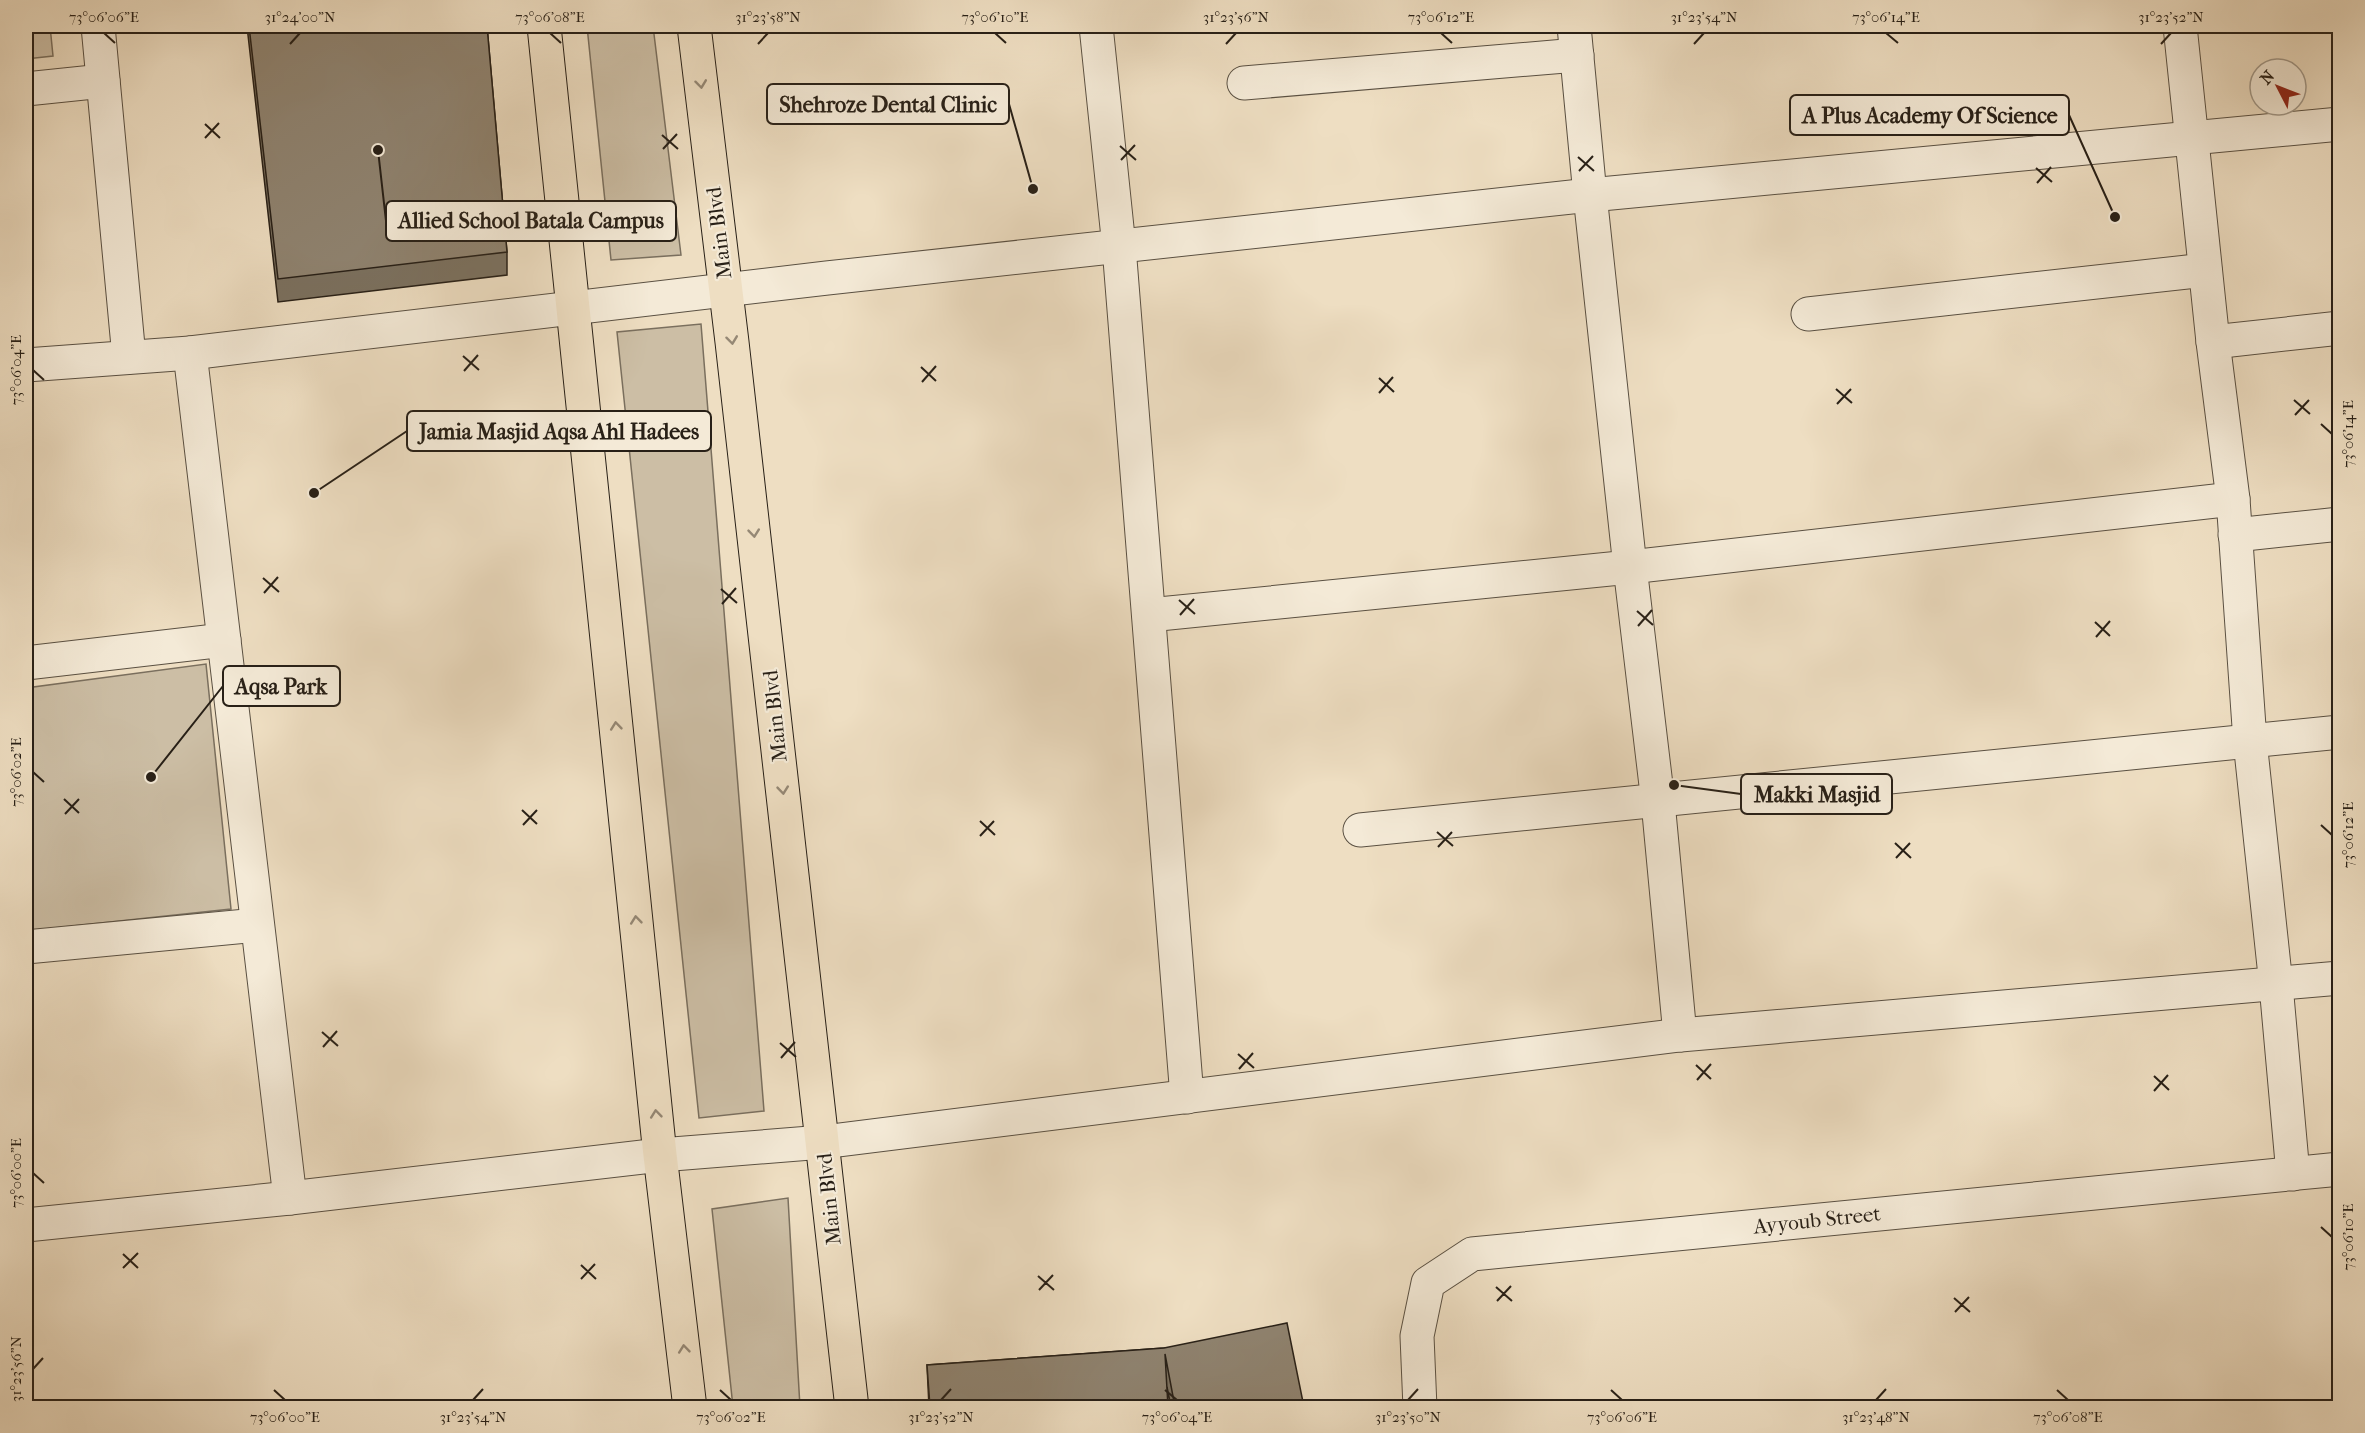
<svg xmlns="http://www.w3.org/2000/svg" width="2365" height="1433" viewBox="0 0 2365 1433" font-family="'IM FELL French Canon',serif">
	<style>
		.green { fill: #ccbea5; stroke: #7a6f5e; stroke-width: 1.5 }
		.lines { fill: none; stroke-linecap: round; stroke-linejoin: round }
		.minor-casing { stroke: #5a5042; stroke-width: 35 }
		.major-casing { stroke: #282017; stroke-width: 35 }
		.minor { stroke: #f4ead7; stroke-width: 33 }
		.major { stroke: #eedec2; stroke-width: 33 }
		.wall { fill: #7b7160; stroke: #282017; stroke-width: 1.5 }
		.building { fill: #8f8370; stroke: #282017; stroke-width: 1.5 }
		.oneway { stroke: #958875 }
		.ticks { fill: none; stroke: #282017; stroke-width: 2 }
		.labels { text-anchor: middle; stroke-width: 4.5; stroke-linejoin: round; paint-order: stroke }
		.street-label { font-size: 21px; fill: #282017; stroke: #f4ead7 }
		.leader { fill: none; stroke: #282017; stroke-width: 2 }
		.callout-dot { fill: #282017; stroke: #f4ead7; stroke-width: 2 }
		.callout { fill: #f4ead7; stroke: #282017; stroke-width: 2 }
		.callout-label { font-size: 22px; text-anchor: middle; font-weight: bold; fill: #282017 }
		.neatline { fill: none; stroke: #282017; stroke-width: 2 }
		.ticks-label { font-size: 15px; text-anchor: middle; fill: #282017 }
	</style>
	<rect width="100%" height="100%" fill="#eedec2"/>
	<filter id="stains"><feTurbulence type="fractalNoise" baseFrequency=".00333" numOctaves="4"/><feColorMatrix values="0 0 0 0 .2 0 0 0 0 .09 0 0 0 0 .02 0 0 0 .5 -.17"/></filter>
	<radialGradient id="worn" r=".72"><stop offset=".6" stop-color="#630" stop-opacity="0"/><stop offset="1" stop-color="#630" stop-opacity=".3"/></radialGradient>
	<g class="green">
		<polygon points="26,26 50,26 53,56 26,59"/>
		<polygon points="587,26 653,26 681,255 611,260"/>
		<polygon points="701,324 764,1111 699,1118 617,332"/>
		<polygon points="206,664 231,909 26,931 26,688"/>
		<polygon points="788,1198 800,1407 733,1407 712,1209"/>
	</g>
	<g class="lines">
		<g class="minor-casing">
			<g id="minor">
				<polyline points="98,26 129,357"/>
				<polyline points="1096,26 1119,247 1187,1097"/>
				<polyline points="1574,26 1590,195 1630,567 1658,802 1680,1035"/>
				<polyline points="2180,26 2213,342 2233,499 2250,741 2276,985 2293,1174"/>
				<polyline points="1244,83 1577,55"/>
				<polyline points="26,89 103,81"/>
				<polyline points="1808,314 2205,270"/>
				<polyline points="2213,342 2340,328"/>
				<polyline points="190,353 290,1198"/>
				<polyline points="26,365 190,353 827,278 1590,195 2340,124"/>
				<polyline points="2235,535 2340,524"/>
				<polyline points="1149,615 1630,567 2233,499"/>
				<polyline points="26,663 224,640"/>
				<polyline points="1360,830 2340,732"/>
				<polyline points="26,947 257,925"/>
				<polyline points="26,1225 290,1198 660,1155 823,1142 1680,1035 2340,978"/>
				<polyline points="1420,1408 1417,1336 1428,1283 1472,1254 2340,1169"/>
			</g>
		</g>
		<g class="major-casing">
			<g id="major">
				<polyline points="544,26 660,1155 690,1408"/>
				<polyline points="694,26 732,342 852,1408"/>
			</g>
		</g>
		<use href="#minor" class="minor"/>
		<use href="#major" class="major"/>
	</g>
	<g class="wall">
		<polygon points="247,26 487,26 507,252 507,275 278,302"/>
		<polygon points="1164,1348 1304,1407 1171,1407 1167,1387 1168,1407 929,1407 927,1365"/>
	</g>
	<g class="building">
		<polygon points="249,26 487,26 507,252 278,279"/>
		<polygon points="1287,1323 1304,1407 1175,1407 1165,1354 1168,1407 930,1407 927,1365 1164,1348"/>
	</g>
	<defs><path id="oneway-chevron" d="M-2-3.5L2.5 0L-2 3.5" fill="none" stroke-width="1.6" stroke-linecap="round" stroke-linejoin="round" transform="scale(1.5)"/></defs>
	<g class="oneway">
		<use href="#oneway-chevron" transform="translate(701 84) rotate(83)"/>
		<use href="#oneway-chevron" transform="translate(732 340) rotate(83)"/>
		<use href="#oneway-chevron" transform="translate(754 533) rotate(84)"/>
		<use href="#oneway-chevron" transform="translate(616 726) rotate(-96)"/>
		<use href="#oneway-chevron" transform="translate(783 790) rotate(84)"/>
		<use href="#oneway-chevron" transform="translate(636 920) rotate(-96)"/>
		<use href="#oneway-chevron" transform="translate(656 1114) rotate(-96)"/>
		<use href="#oneway-chevron" transform="translate(684 1349) rotate(-96)"/>
	</g>
	<path class="ticks" d="M104,33L115,43M550,33L561,43M995,33L1006,43M1441,33L1452,43M1886,33L1898,43M290,44L300,33M758,44L768,33M1226,44L1236,33M1694,44L1704,33M2161,44L2171,33M205,124L220,138M662,135L678,149M205,138L219,123M1120,146L1136,160M663,149L677,134M1578,157L1594,171M1121,160L1135,145M2036,168L2052,182M1579,171L1593,156M2037,183L2051,167M463,356L479,370M921,367L936,381M33,370L44,380M464,371L478,355M1379,378L1394,392M922,382L936,366M1836,389L1852,403M1379,393L1393,377M2294,400L2310,414M1837,404L1851,389M2295,415L2309,400M2321,424L2332,434M263,578L279,592M721,589L737,603M264,593L278,577M1179,600L1195,614M722,604L736,588M1637,611L1653,625M1180,615L1194,599M2095,622L2110,636M1638,626L1652,610M2096,637L2110,621M33,772L44,782M64,799L79,813M522,810L537,824M65,814L79,799M980,821L995,835M523,825L537,810M2321,825L2332,835M1437,832L1453,846M980,836L994,821M1895,843L1911,858M1438,847L1452,832M1896,858L1910,843M322,1032L338,1046M780,1043L796,1057M323,1047L337,1031M1238,1054L1254,1068M781,1058L795,1042M1696,1065L1711,1079M1239,1069L1253,1053M2154,1076L2169,1090M1697,1080L1711,1064M2154,1091L2168,1075M33,1173L44,1183M2321,1227L2332,1237M123,1254L138,1268M581,1265L596,1279M123,1268L138,1253M1038,1276L1054,1290M581,1279L595,1264M1496,1287L1512,1301M1039,1290L1053,1275M1954,1298L1970,1312M1497,1301L1511,1286M1955,1312L1969,1297M33,1369L43,1358M274,1390L285,1400M720,1390L731,1400M1165,1390L1177,1400M1611,1390L1622,1400M2057,1390L2068,1400M473,1400L483,1389M941,1400L951,1389M1408,1400L1418,1389M1876,1400L1886,1389"/>
	<g class="labels">
		<g class="street-label">
			<text transform="translate(719 233) rotate(-97)" y="7">Main Blvd</text>
			<text transform="translate(775 716) rotate(-96)" y="7">Main Blvd</text>
			<text transform="translate(829 1199) rotate(-96)" y="7">Main Blvd</text>
			<text transform="translate(1817 1220) rotate(-6)" y="7">Ayyoub Street</text>
		</g>
	</g>
	<path class="leader" d="M1033 189L1009 104M2115 217L2069 115M378 150L386 221M314 493L407 431M151 777L223 686M1674 785L1741 794"/>
	<g class="callout-dot">
		<circle cx="1033" cy="189" r="6"/>
		<circle cx="2115" cy="217" r="6"/>
		<circle cx="378" cy="150" r="6"/>
		<circle cx="314" cy="493" r="6"/>
		<circle cx="151" cy="777" r="6"/>
		<circle cx="1674" cy="785" r="6"/>
	</g>
	<g class="callout">
		<rect x="767" y="84" width="242" height="40" rx="6"/>
		<rect x="1790" y="95" width="279" height="40" rx="6"/>
		<rect x="386" y="201" width="290" height="40" rx="6"/>
		<rect x="407" y="411" width="304" height="40" rx="6"/>
		<rect x="223" y="666" width="117" height="40" rx="6"/>
		<rect x="1741" y="774" width="151" height="40" rx="6"/>
	</g>
	<g class="callout-label">
		<text x="888" y="112">Shehroze Dental Clinic</text>
		<text x="1930" y="123">A Plus Academy Of Science</text>
		<text x="531" y="228">Allied School Batala Campus</text>
		<text x="559" y="439">Jamia Masjid Aqsa Ahl Hadees</text>
		<text x="281" y="694">Aqsa Park</text>
		<text x="1817" y="802">Makki Masjid</text>
	</g>
	<rect width="2365" height="1433" fill="none" stroke="#eedec2" stroke-width="66"/>
	<g transform="translate(2278 87) rotate(312)"><circle r="28" fill="#f4ead7" stroke="#a2998a" stroke-width="1.5"/>
	<path d="M0-4.5L10 22L0 15L-10 22Z" fill="#8f2418"/>
	<text y="-9" font-size="16" font-weight="bold" text-anchor="middle" fill="#282017">N</text>
	</g>
	<rect x="33" y="33" width="2299" height="1367" class="neatline"/>
	<g class="ticks-label">
		<text x="104" y="22">73°06'06"E</text>
		<text x="300" y="22">31°24'00"N</text>
		<text x="550" y="22">73°06'08"E</text>
		<text x="768" y="22">31°23'58"N</text>
		<text x="995" y="22">73°06'10"E</text>
		<text x="1236" y="22">31°23'56"N</text>
		<text x="1441" y="22">73°06'12"E</text>
		<text x="1704" y="22">31°23'54"N</text>
		<text x="1886" y="22">73°06'14"E</text>
		<text x="2171" y="22">31°23'52"N</text>
		<text transform="translate(16 370) rotate(-90)" y="5">73°06'04"E</text>
		<text transform="translate(2348 434) rotate(-90)" y="5">73°06'14"E</text>
		<text transform="translate(16 772) rotate(-90)" y="5">73°06'02"E</text>
		<text transform="translate(2348 835) rotate(-90)" y="5">73°06'12"E</text>
		<text transform="translate(16 1173) rotate(-90)" y="5">73°06'00"E</text>
		<text transform="translate(2348 1237) rotate(-90)" y="5">73°06'10"E</text>
		<text transform="translate(16 1369) rotate(-90)" y="5">31°23'56"N</text>
		<text x="285" y="1422">73°06'00"E</text>
		<text x="473" y="1422">31°23'54"N</text>
		<text x="731" y="1422">73°06'02"E</text>
		<text x="941" y="1422">31°23'52"N</text>
		<text x="1177" y="1422">73°06'04"E</text>
		<text x="1408" y="1422">31°23'50"N</text>
		<text x="1622" y="1422">73°06'06"E</text>
		<text x="1876" y="1422">31°23'48"N</text>
		<text x="2068" y="1422">73°06'08"E</text>
	</g>
	<rect width="100%" height="100%" filter="url(#stains)"/>
	<rect width="100%" height="100%" fill="url(#worn)"/>
</svg>
